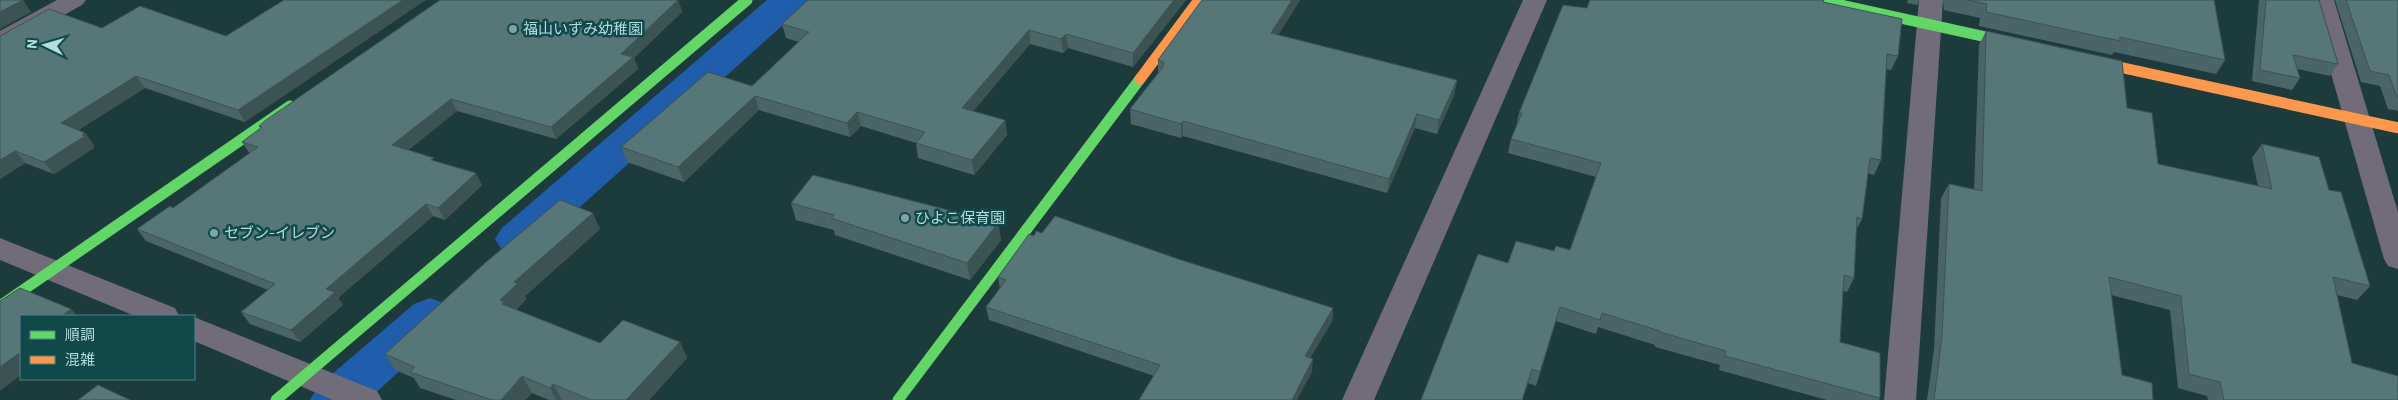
<svg xmlns="http://www.w3.org/2000/svg" width="2398" height="400" viewBox="0 0 2398 400" font-family="Barlow,'Noto Sans JP',sans-serif">
	<style>
		.lines { fill: none; stroke-linecap: round; stroke-linejoin: round }
		.canal { fill: #205eac; fill-rule: evenodd }
		.street { fill: #706c78; fill-rule: evenodd }
		.fast { stroke: #63d668; stroke-width: 11 }
		.slow { stroke: #ff974d; stroke-width: 11 }
		.wall { fill: #4b6566 }
		.shaded-wall { fill: #3d5353 }
		.building { fill: #577677; stroke: #3d5353 }
		.poi-dot { fill: #7ea5a5; stroke: #114849; stroke-width: 2 }
		.labels { text-anchor: middle; stroke-width: 5; stroke-linejoin: round; paint-order: stroke }
		.poi-label { font-size: 15px; fill: #b2dede; stroke: #114849; text-anchor: start }
	</style>
	<rect width="100%" height="100%" fill="#1e3b3c"/>
	<g class="lines">
		<g class="canal">
			<polygon points="767,0 807,0 802,8 532,250 517,255 502,250 495,239 502,228"/>
			<polygon points="430,298 446,304 453,316 446,328 368,400 310,400 318,386 414,304"/>
		</g>
		<g class="street">
			<polygon points="57,0 86,0 82,5 9,46 0,48 0,31"/>
			<polygon points="1523,0 1547,0 1374,400 1342,400"/>
			<polygon points="1919,0 1943,0 1916,400 1884,400"/>
			<polygon points="2310,0 2334,0 2398,212 2398,269 2388,266 2384,259"/>
			<polygon points="0,238 175,308 179,316 135,316 0,260"/>
			<polygon points="194,317 377,391 382,400 333,400 194,341"/>
		</g>
		<g class="fast">
			<polyline points="1818,0 2018,44"/>
			<polyline points="0,306 290,106"/>
			<polyline points="276,400 747,0"/>
			<polyline points="898,400 1140,79"/>
		</g>
		<g class="slow">
			<polyline points="2087,60 2398,128"/>
			<polyline points="1140,79 1199,0"/>
		</g>
	</g>
	<g class="wall">
		<polygon points="678,0 682,12 634,58 638,69 556,139 457,111 408,150 435,161 482,185 445,220 433,216 338,298 343,305 300,342 250,324 241,312 268,290 146,241 137,229 173,208 250,154 242,142 261,129 259,126"/>
		<polygon points="808,0 1186,0 1133,67 1068,48 1063,53 1030,44 973,111 1005,120 1007,135 974,175 918,158 916,143 861,126 850,137 759,110 684,182 627,162 621,147 752,86 799,42 786,38 782,24"/>
		<polygon points="1300,0 1278,35 1457,80 1454,95 1437,134 1415,128 1387,193 1183,136 1181,138 1131,124 1130,109 1158,73 1158,60"/>
		<polygon points="1908,0 1919,0 1917,5 1907,3"/>
		<polygon points="1943,0 2214,0 2225,60 2216,74 2114,52 2112,55 1979,26 1980,18 1944,10"/>
		<polygon points="2259,0 2319,0 2338,64 2330,76 2297,69 2300,78 2292,90 2252,81"/>
		<polygon points="2335,0 2398,0 2398,111 2388,109 2380,86 2361,82"/>
		<polygon points="1823,2 1898,56 1891,70 1886,69 1881,160 1874,175 1868,173 1862,219 1856,231 1854,278 1847,292 1843,291 1840,342 1880,398 1879,400 1827,400 1719,370 1720,365 1655,347 1655,345 1598,327 1596,334 1556,321 1536,386 1528,383 1522,400 1421,400 1508,263 1554,251 1570,250 1596,177 1508,153 1511,139 1516,127 1519,113 1587,8"/>
		<polygon points="102,28 226,36 245,122 145,88 78,130 85,133 94,145 93,146 94,148 54,174 25,163 0,179 0,36"/>
		<polygon points="1986,31 2127,108 2158,164 2258,186 2252,158 2262,144 2329,190 2370,286 2357,300 2337,295 2352,363 2398,400 2208,400 2207,396 2178,388 2170,310 2111,295 2122,375 2153,400 1927,400 1934,350 1941,198 1949,184 1974,190 1979,45"/>
		<polygon points="791,203 998,223 1001,240 970,280 835,235 834,230 796,220"/>
		<polygon points="600,229 525,296 526,299 516,310 600,343 680,342 687,358 649,400 549,400 532,393 525,400 456,400 420,388 414,378 395,370 385,354"/>
		<polygon points="1042,233 1178,259 1333,308 1332,321 1310,358 1312,372 1154,376 989,320 986,307 1000,289 998,277 1034,236"/>
	</g>
	<g class="shaded-wall">
		<polygon points="23,0 31,12 0,29 0,12"/>
		<polygon points="403,0 426,0 245,122 238,110"/>
		<polygon points="678,0 682,12 634,58 638,69 556,139 551,127 621,54"/>
		<polygon points="1174,0 1186,0 1133,67 1133,53"/>
		<polygon points="1292,0 1300,0 1271,47 1271,33"/>
		<polygon points="1029,30 1030,44 964,122 962,108"/>
		<polygon points="1066,34 1068,48 1063,53 1061,39"/>
		<polygon points="136,76 145,88 70,135 61,123"/>
		<polygon points="1457,80 1454,95 1437,134 1439,120"/>
		<polygon points="755,96 759,110 684,182 678,167"/>
		<polygon points="451,99 457,111 399,157 392,145"/>
		<polygon points="857,112 861,126 850,137 847,123"/>
		<polygon points="1417,114 1415,128 1387,193 1389,179"/>
		<polygon points="1005,120 1007,135 974,175 972,160"/>
		<polygon points="1183,121 1183,136 1181,138 1181,124"/>
		<polygon points="85,133 94,145 93,146 94,148 54,174 44,162"/>
		<polygon points="15,151 25,163 0,179 0,160"/>
		<polygon points="476,173 482,185 445,220 438,208"/>
		<polygon points="426,204 433,216 338,298 343,305 300,342 291,330 326,289"/>
		<polygon points="593,213 600,229 525,296 526,299 511,314 511,321 500,300 514,282"/>
		<polygon points="998,223 1001,240 970,280 967,263"/>
		<polygon points="1333,308 1332,321 1304,369 1305,356"/>
		<polygon points="71,309 78,316 62,316"/>
		<polygon points="680,342 687,358 649,400 626,400"/>
		<polygon points="21,352 21,375 0,391 0,367"/>
		<polygon points="1313,359 1312,372 1297,400 1292,400"/>
		<polygon points="522,376 532,393 525,400 501,400"/>
		<polygon points="553,384 562,400 556,400 550,388"/>
	</g>
	<g class="building">
		<polygon points="0,0 23,0 0,12"/>
		<polygon points="284,0 403,0 238,110 136,76 61,123 85,133 82,135 85,136 44,162 15,151 0,160 0,36 49,9 102,28 140,6 226,36"/>
		<polygon points="440,0 678,0 621,54 633,57 551,127 451,99 392,145 434,158 431,160 476,173 438,208 426,204 326,289 335,292 291,330 241,312 275,284 137,229 170,206 173,208 258,147 242,142 262,127 259,126 266,120"/>
		<polygon points="808,0 1174,0 1133,53 1066,34 1061,39 1029,30 962,108 1005,120 972,160 916,143 925,132 857,112 847,123 755,96 678,167 621,147 708,72 752,86 809,32 782,24"/>
		<polygon points="1202,0 1292,0 1271,33 1457,80 1439,120 1417,114 1389,179 1183,121 1181,124 1130,109 1163,67 1164,62 1158,60"/>
		<polygon points="1590,0 1824,0 1823,2 1902,19 1898,56 1887,54 1881,160 1870,158 1862,219 1857,217 1854,278 1844,275 1840,342 1880,353 1880,398 1725,356 1726,351 1660,332 1660,331 1602,313 1600,320 1560,307 1540,372 1532,369 1522,400 1421,400 1478,254 1508,263 1516,241 1554,251 1556,246 1570,250 1601,163 1511,139 1522,113 1519,113 1563,5 1587,8"/>
		<polygon points="1967,0 2214,0 2225,60 2120,37 2120,41 1986,12 1987,4"/>
		<polygon points="2266,0 2319,0 2338,64 2293,55 2300,78 2260,70"/>
		<polygon points="2346,0 2398,0 2398,98 2397,97 2389,75 2370,71"/>
		<polygon points="1986,31 2122,61 2127,108 2152,113 2158,164 2272,189 2262,144 2319,157 2329,190 2341,192 2370,286 2333,277 2352,363 2398,376 2398,400 2224,400 2220,382 2189,374 2181,296 2109,277 2122,375 2152,383 2153,400 1934,400 1942,336 1949,184 1982,191"/>
		<polygon points="813,175 998,223 967,263 831,218 834,215 791,203"/>
		<polygon points="560,200 593,213 514,282 518,283 500,300 504,302 502,304 600,343 623,320 680,342 626,400 591,400 553,384 550,388 522,376 501,400 492,400 410,372 415,367 385,354 485,263"/>
		<polygon points="1055,216 1178,259 1333,308 1305,356 1313,359 1292,400 1139,400 1160,365 986,307 1006,280 998,277 1029,234 1034,236 1036,231 1042,233"/>
		<polygon points="20,288 71,309 62,316 21,316 21,352 0,367 0,301"/>
		<polygon points="98,385 130,400 78,400"/>
	</g>
	<g class="poi-dot">
		<circle cx="513" cy="29" r="5"/>
		<circle cx="905" cy="218" r="5"/>
		<circle cx="214" cy="233" r="5"/>
	</g>
	<g class="labels">
		<g class="poi-label">
			<text x="523" y="34">福山いずみ幼稚園</text>
			<text x="915" y="223">ひよこ保育園</text>
			<text x="224" y="238">セブン-イレブン</text>
		</g>
	</g>
	<rect x="20" y="315" width="175" height="65" fill="#114849" stroke="#518485"/>
	<rect x="30" y="331" width="25" height="8" fill="#63d668" stroke="#518485"/>
	<text x="65" y="340" font-size="15" fill="#b2dede">順調</text>
	<rect x="30" y="356" width="25" height="8" fill="#ff974d" stroke="#518485"/>
	<text x="65" y="365" font-size="15" fill="#b2dede">混雑</text>
	<g transform="translate(45 45) rotate(275)" stroke="#114849" stroke-width="4" paint-order="stroke">
	<path d="M0-4L9 19L0 12L-9 19Z" fill="#b2dede"/>
	<text y="-8" font-size="14" font-weight="bold" text-anchor="middle" fill="#b2dede">N</text>
	</g>
</svg>
